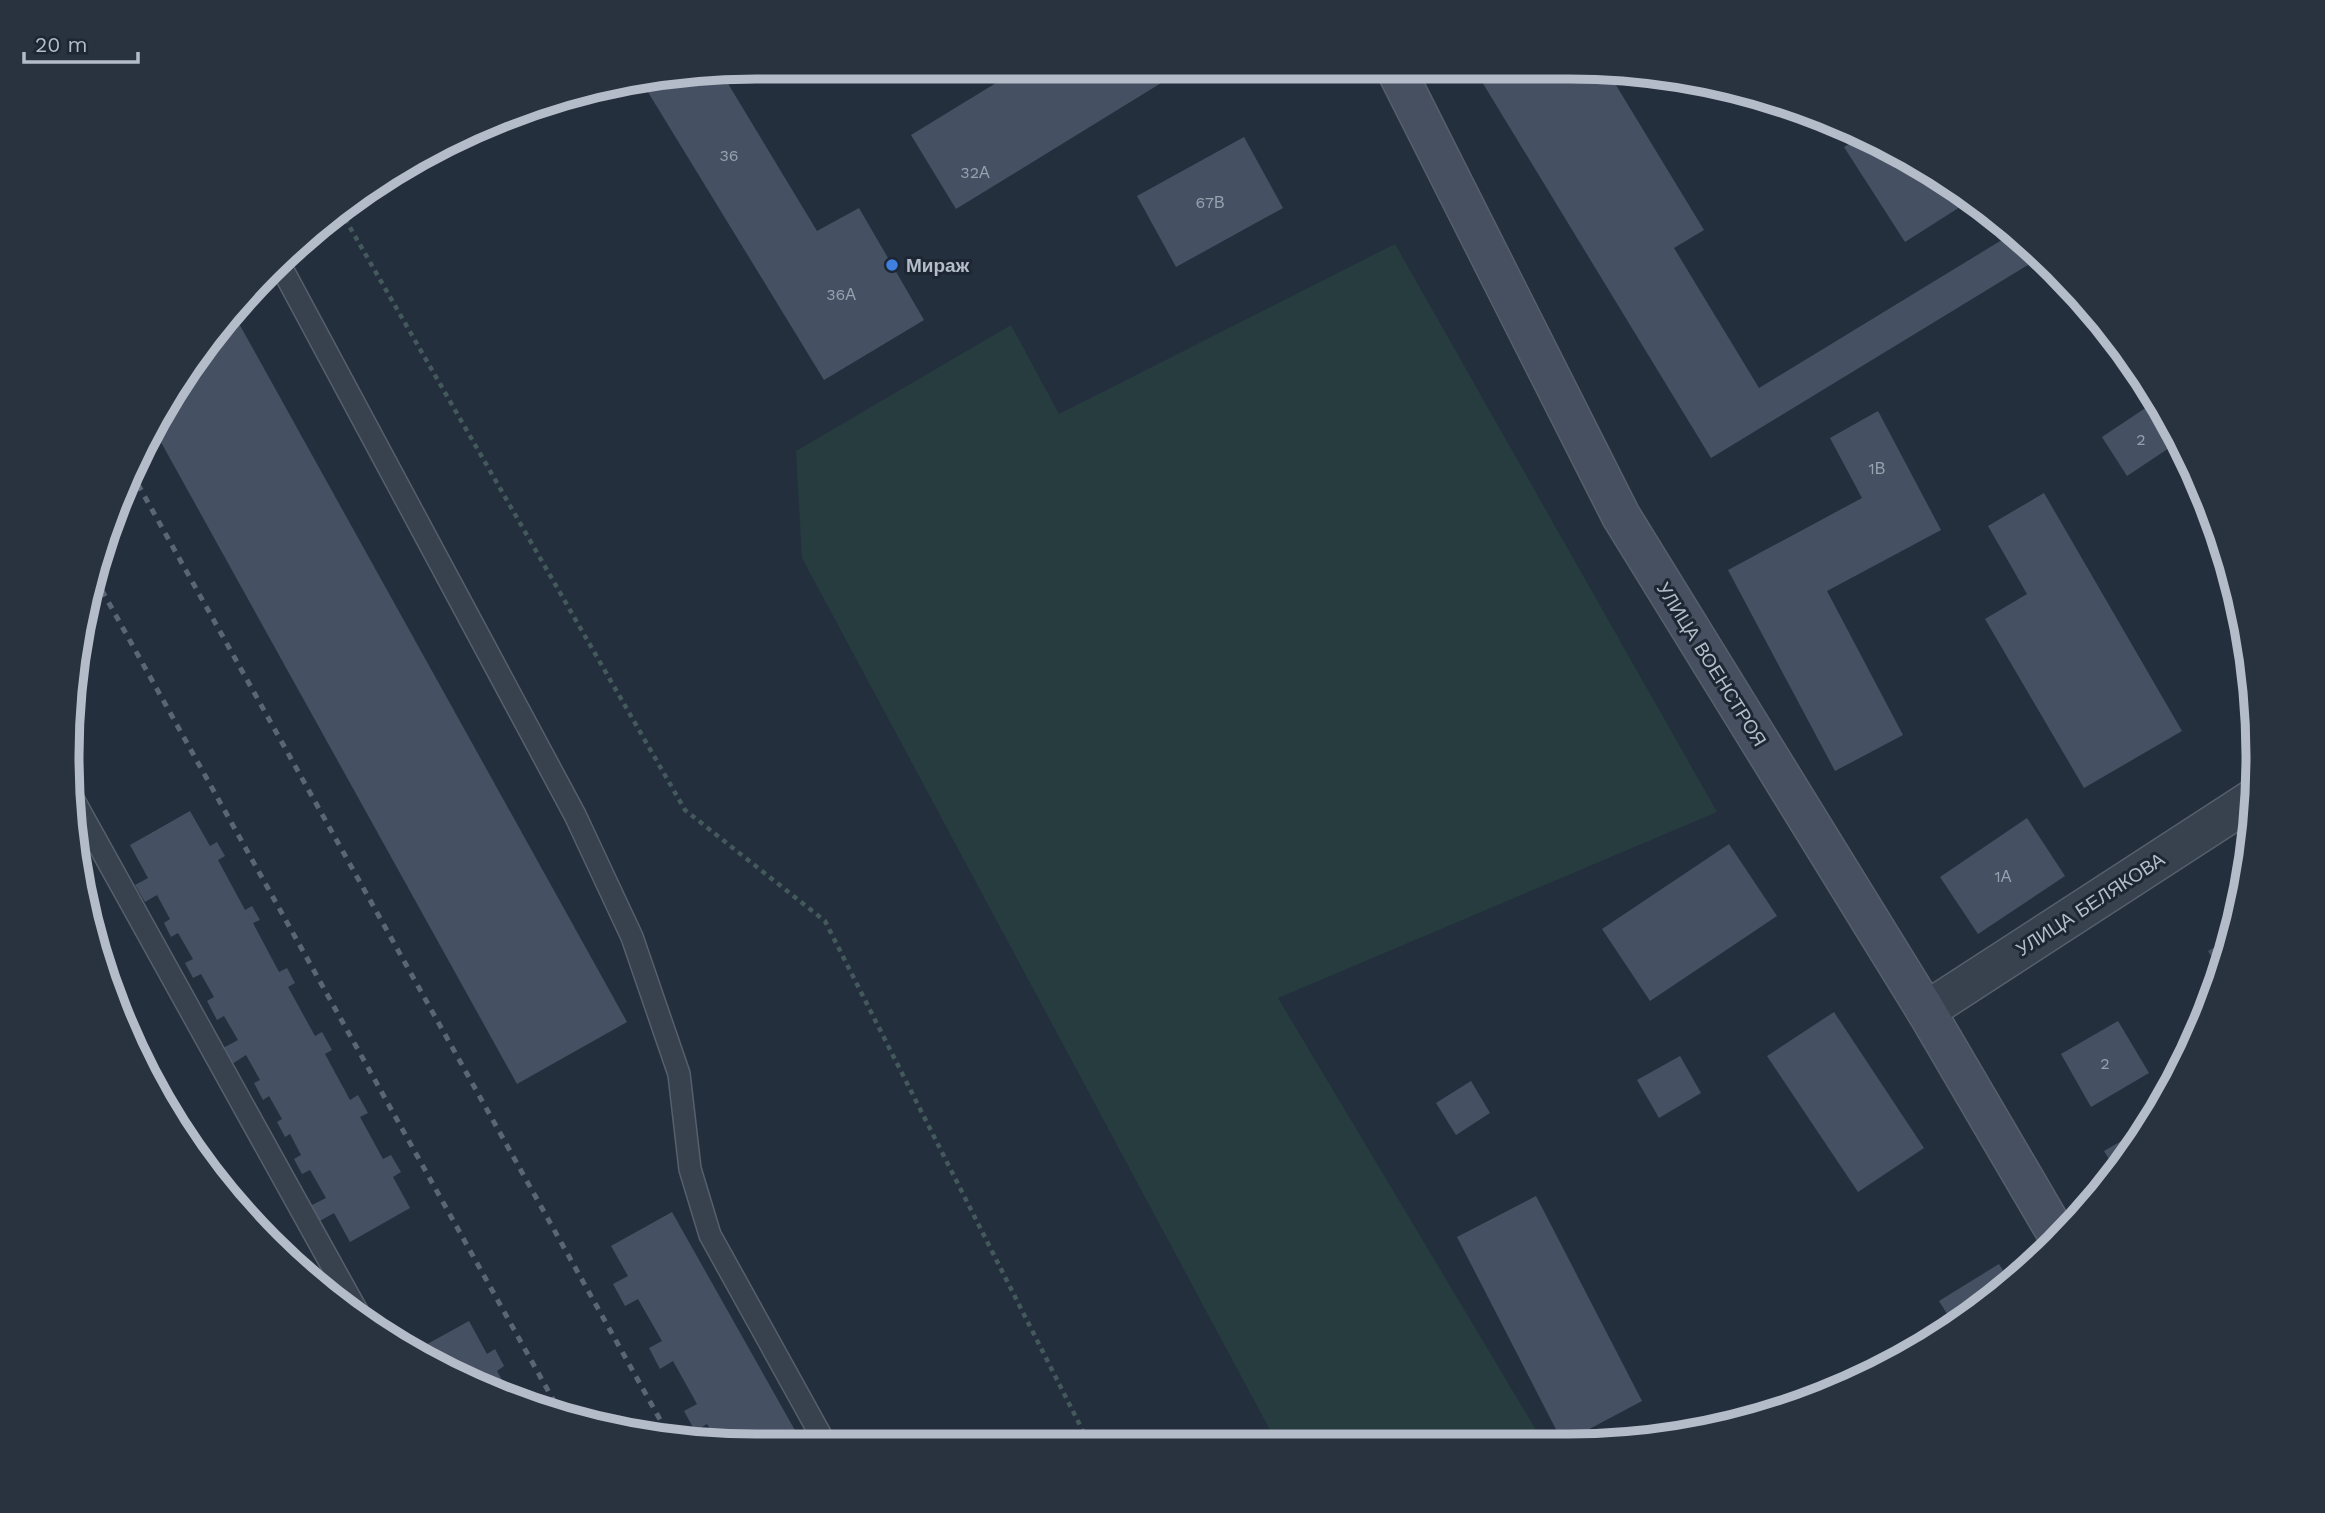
<svg xmlns="http://www.w3.org/2000/svg" width="2325" height="1513" viewBox="0 0 2325 1513" font-family="'Work Sans',sans-serif">
	<style>
		.green { fill: #263c3f }
		.building { fill: #455162 }
		.lines { fill: none; stroke-linecap: round; stroke-linejoin: round }
		.lane-casing { stroke: #565f6c; stroke-width: 24 }
		.street-casing { stroke: #565f6c; stroke-width: 41 }
		.secondary-casing { stroke: #565f6c; stroke-width: 41 }
		.path { stroke: #44595c; stroke-width: 4.5; stroke-dasharray: 5 5; stroke-linecap: butt }
		.lane { stroke: #38414e; stroke-width: 21 }
		.street { stroke: #38414e; stroke-width: 38 }
		.secondary { stroke: #465061; stroke-width: 38 }
		.rail { stroke: #5a6575; stroke-width: 5; stroke-dasharray: 7 7; stroke-linecap: butt }
		.shop-dot { fill: #3f7fe0; stroke: #1d2633; stroke-width: 2.5 }
		.labels { text-anchor: middle; stroke-width: 6; stroke-linejoin: round; paint-order: stroke }
		.number-label { font-size: 16px; fill: #98a1af }
		.poi-label { font-size: 19px; font-weight: bold; fill: #b4bcc9; stroke: #1d2633; text-anchor: start }
		.street-label { font-size: 19px; fill: #b4bcc9; stroke: #1d2633 }
		.rim { fill: none; stroke: #b4bcc9; stroke-width: 9 }
	</style>
	<rect width="100%" height="100%" fill="#242f3e"/>
	<polygon class="green" points="1395,244 1717,812 1278,998 1545,1445 1277,1443 802,558 796,451 1011,325 1059,414"/>
	<g class="building">
		<polygon points="666,72 721,72 817,231 859,208 924,320 824,380 640,79"/>
		<polygon points="1014,72 1179,72 956,209 911,135"/>
		<polygon points="1476,72 1608,72 1704,230 1674,248 1759,388 2015,232 2041,257 1711,458"/>
		<polygon points="1864,135 1914,159 1971,200 1905,242 1844,147"/>
		<polygon points="1244,137 1283,208 1176,267 1137,196"/>
		<polygon points="232,311 627,1022 517,1084 152,426 159,412 209,336"/>
		<polygon points="2156,401 2181,440 2127,476 2102,437"/>
		<polygon points="1878,411 1941,530 1827,591 1903,735 1835,771 1728,570 1862,498 1830,438"/>
		<polygon points="2044,493 2182,731 2084,788 1985,619 2027,594 1988,526"/>
		<polygon points="190,811 210,846 217,842 225,856 218,860 245,910 252,906 260,920 253,923 279,972 287,968 295,983 288,987 315,1036 322,1032 332,1050 325,1054 350,1100 358,1095 368,1113 360,1117 383,1159 391,1155 401,1172 393,1177 410,1208 350,1242 334,1213 318,1222 310,1206 326,1198 310,1170 302,1174 294,1159 301,1155 290,1134 285,1137 277,1122 282,1119 269,1096 263,1100 254,1083 260,1080 246,1055 232,1064 223,1048 238,1040 224,1016 217,1020 207,1001 214,997 201,974 193,978 185,963 193,959 178,933 171,937 164,923 170,919 157,895 145,902 135,885 148,878 130,845"/>
		<polygon points="2027,818 2065,876 1978,934 1940,877"/>
		<polygon points="1729,844 1777,916 1650,1001 1602,929"/>
		<polygon points="2231,938 2223,975 2208,951"/>
		<polygon points="1834,1012 1924,1148 1858,1192 1767,1056"/>
		<polygon points="2118,1021 2149,1073 2091,1107 2061,1054"/>
		<polygon points="1680,1056 1701,1093 1659,1118 1637,1080"/>
		<polygon points="1471,1081 1490,1113 1456,1135 1436,1103"/>
		<polygon points="2149,1125 2116,1171 2104,1151"/>
		<polygon points="1536,1196 1642,1401 1563,1443 1457,1237"/>
		<polygon points="672,1212 801,1441 717,1441 707,1424 695,1431 684,1411 697,1404 673,1361 660,1369 649,1348 662,1341 638,1299 625,1306 613,1284 628,1276 611,1246"/>
		<polygon points="1999,1264 2011,1283 1989,1304 1954,1325 1939,1301"/>
		<polygon points="469,1321 487,1354 495,1349 504,1366 497,1371 513,1399 492,1394 411,1353"/>
	</g>
	<g class="lines">
		<g class="lane-casing">
			<g id="lane">
				<polyline points="278,261 575,815 632,937 679,1074 690,1169 710,1235 824,1441"/>
				<polyline points="71,795 361,1318"/>
			</g>
		</g>
		<g class="street-casing">
			<polyline id="street" points="1926,1011 2254,798"/>
		</g>
		<g class="secondary-casing">
			<polyline id="secondary" points="1397,72 1621,516 1926,1011 2059,1238"/>
		</g>
		<polyline class="path" points="340,210 685,810 825,921 1089,1443"/>
		<use href="#lane" class="lane"/>
		<use href="#street" class="street"/>
		<use href="#secondary" class="secondary"/>
		<g class="rail">
			<polyline points="131,472 672,1441"/>
			<polyline points="95,578 560,1412"/>
		</g>
	</g>
	<circle class="shop-dot" cx="892" cy="265" r="7"/>
	<g class="labels">
		<g class="number-label">
			<text x="729" y="161">36</text>
			<text x="975" y="178">32А</text>
			<text x="1210" y="208">67В</text>
			<text x="841" y="300">36А</text>
			<text x="2141" y="445">2</text>
			<text x="1877" y="474">1В</text>
			<text x="2003" y="882">1А</text>
			<text x="2105" y="1069">2</text>
		</g>
		<g class="poi-label">
			<text x="906" y="272">Мираж</text>
		</g>
		<g class="street-label">
			<text transform="translate(1712 664) rotate(58)" y="7">УЛИЦА ВОЕНСТРОЯ</text>
			<text transform="translate(2090 904) rotate(-33)" y="7">УЛИЦА БЕЛЯКОВА</text>
		</g>
	</g>
	<path d="M0 0H2325V1513H0ZM756 79H1569A677 677 0 0 1 2246 756V757A677 677 0 0 1 1569 1434H756A677 677 0 0 1 79 757V756A677 677 0 0 1 756 79Z" fill="#29323f" fill-rule="evenodd"/>
	<path class="rim" d="M756 79H1569A677 677 0 0 1 2246 756V757A677 677 0 0 1 1569 1434H756A677 677 0 0 1 79 757V756A677 677 0 0 1 756 79Z"/>
	<path d="M24 52v10h114v-10" fill="none" stroke="#b4bcc9" stroke-width="3.5"/>
	<text x="35" y="52" font-size="21" fill="#b4bcc9" stroke="#1d2633" stroke-width="5" paint-order="stroke">20 m</text>
</svg>
